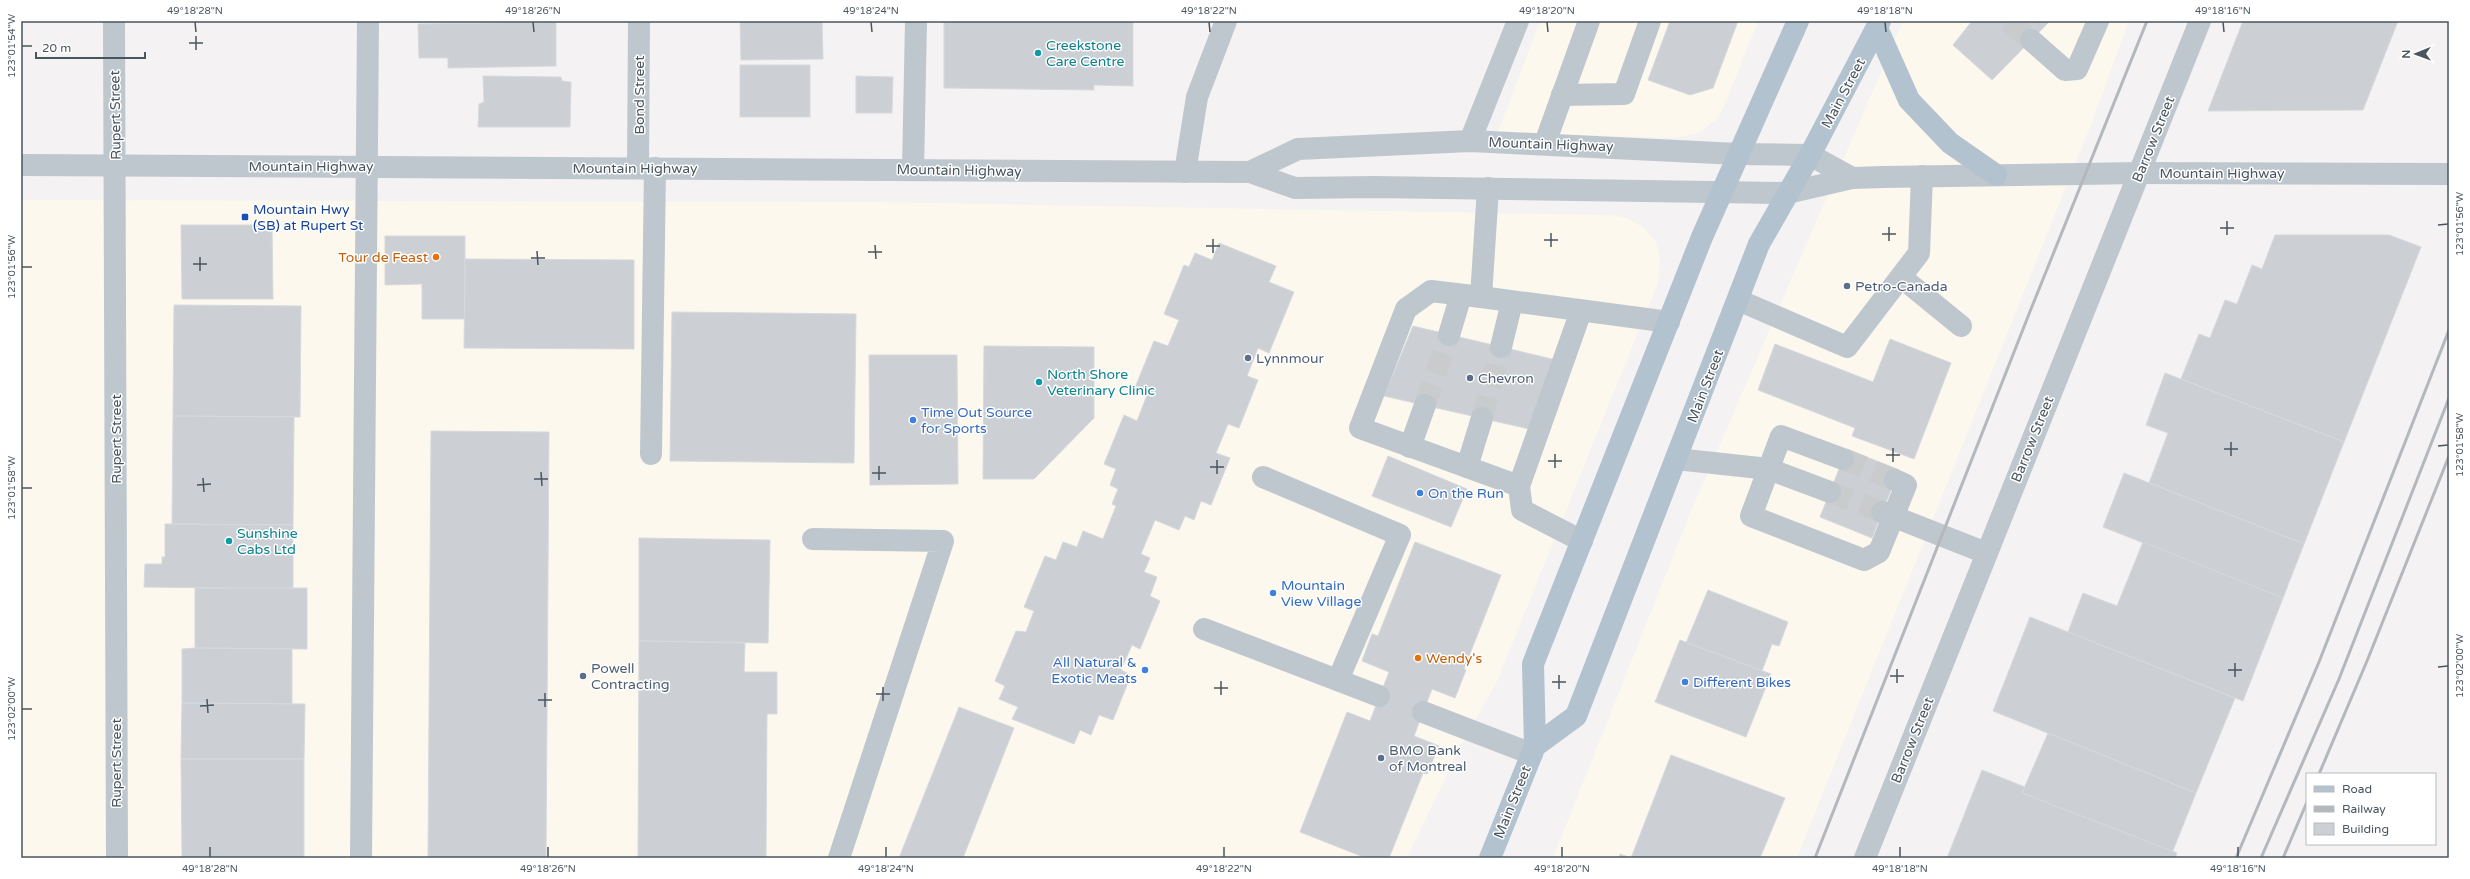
<svg xmlns="http://www.w3.org/2000/svg" width="2470" height="879" viewBox="0 0 2470 879" font-family="'Varela Round',sans-serif">
	<style>
		.commercial { fill: #fcf8ee }
		.building { fill: #cccfd4; stroke: #d6d9dd }
		.lines { fill: none; stroke-linecap: round; stroke-linejoin: round }
		.minor-tunnel { stroke: #cacbcd; stroke-width: 22; stroke-dasharray: 22 11; stroke-linecap: butt }
		.minor { stroke: #bec7ce; stroke-width: 22 }
		.major { stroke: #b3c2cf; stroke-width: 22 }
		.rail { stroke: #b4b8bc; stroke-width: 3 }
		.ticks { fill: none; stroke: #4a565f; stroke-width: 1.5 }
		.culture-dot { fill: #0f9aa8; stroke: #fff; stroke-width: 1.5 }
		.transit-dot { fill: #1a4fb4; stroke: #fff; stroke-width: 1.5 }
		.food-dot { fill: #e8710a; stroke: #fff; stroke-width: 1.5 }
		.service-dot { fill: #5c6f8a; stroke: #fff; stroke-width: 1.5 }
		.shop-dot { fill: #3f7fe0; stroke: #fff; stroke-width: 1.5 }
		.labels { text-anchor: middle; stroke-width: 3; stroke-linejoin: round; paint-order: stroke }
		.culture-label { font-size: 14px; fill: #0d838f; stroke: #fff; text-anchor: start }
		.street-label { font-size: 14px; fill: #4a565f; stroke: #fff }
		.transit-label { font-size: 14px; fill: #164399; stroke: #fff; text-anchor: start }
		.food-label { font-size: 14px; fill: #c56008; stroke: #fff; text-anchor: end }
		.service-label { font-size: 14px; fill: #4e5e75; stroke: #fff; text-anchor: start }
		.shop-label { font-size: 14px; fill: #366cbe; stroke: #fff; text-anchor: start }
		.neatline { fill: none; stroke: #4a565f; stroke-width: 1.5 }
		.ticks-label { font-size: 10px; text-anchor: middle; fill: #4a565f }
	</style>
	<rect width="100%" height="100%" fill="#f4f2f2"/>
	<g class="commercial">
		<polygon points="1540,21 1758,21 1726,102 1716,120 1698,133 1674,138 1498,132"/>
		<polygon points="1903,21 2129,21 2092,122 1797,858 1553,858 1691,511"/>
		<polygon points="21,200 874,202 1611,215 1627,218 1644,228 1656,242 1660,260 1658,283 1498,679 1462,744 1407,858 21,858"/>
	</g>
	<g class="building">
		<polygon points="740,21 822,21 823,59 741,60"/>
		<polygon points="944,21 1133,21 1133,86 1094,85 1094,90 944,88"/>
		<polygon points="1670,21 1738,21 1713,88 1690,95 1648,80"/>
		<polygon points="1972,21 2050,21 1992,80 1953,45"/>
		<polygon points="2243,21 2398,21 2363,110 2208,111"/>
		<polygon points="556,22 556,66 448,68 448,58 419,58 418,24"/>
		<rect x="740" y="65" width="70" height="52"/>
		<polygon points="483,76 561,77 562,81 571,82 570,127 478,127 479,104 484,102"/>
		<polygon points="856,76 893,77 892,113 856,113"/>
		<polygon points="181,225 272,225 273,299 182,299"/>
		<polygon points="2275,235 2389,235 2421,247 2344,442 2181,379 2199,334 2210,338 2225,300 2237,304 2252,265 2262,269"/>
		<polygon points="385,236 465,236 465,319 422,319 422,284 385,285"/>
		<polygon points="1219,243 1276,266 1269,282 1294,292 1269,353 1258,348 1247,376 1258,380 1239,428 1228,424 1216,453 1230,458 1211,505 1201,501 1194,520 1185,516 1179,530 1155,520 1141,554 1150,558 1144,572 1157,577 1150,596 1160,601 1140,649 1132,645 1121,670 1131,675 1113,720 1099,715 1091,735 1080,730 1074,744 1012,719 1018,707 999,699 1005,686 995,681 1016,631 1026,632 1034,611 1024,607 1045,556 1056,560 1063,542 1077,547 1083,531 1103,539 1116,506 1112,504 1118,489 1110,485 1116,469 1104,464 1124,415 1137,421 1147,395 1134,390 1154,341 1168,346 1179,320 1164,314 1184,265 1189,267 1195,253 1212,260"/>
		<polygon points="465,259 634,260 634,349 464,348"/>
		<polygon points="174,305 301,306 300,417 173,416"/>
		<polygon points="672,312 856,314 854,463 670,461"/>
		<polygon points="1413,326 1556,360 1529,429 1384,396"/>
		<polygon points="1890,339 1951,363 1914,459 1852,436 1855,428 1758,390 1775,344 1873,382"/>
		<polygon points="984,346 1094,347 1094,418 1034,479 983,479"/>
		<polygon points="869,355 957,355 958,484 870,485"/>
		<polygon points="2165,373 2344,442 2304,544 2149,483 2168,433 2146,425"/>
		<polygon points="173,416 294,417 293,525 172,524"/>
		<polygon points="431,431 549,432 546,858 428,858"/>
		<polygon points="1847,449 1899,470 1872,538 1820,517"/>
		<polygon points="1388,456 1467,489 1451,527 1372,496"/>
		<polygon points="2124,473 2304,544 2283,598 2103,527"/>
		<polygon points="165,524 293,525 293,589 144,587 145,564 162,564 162,557 165,557"/>
		<polygon points="639,538 770,540 768,643 639,641"/>
		<polygon points="1415,542 1501,575 1464,669 1466,670 1455,698 1432,689 1414,736 1439,746 1427,774 1423,773 1389,858 1366,858 1300,832 1347,712 1370,721 1389,672 1362,661 1372,634 1378,636"/>
		<polygon points="2143,542 2283,598 2243,701 2068,632 2083,593 2117,606"/>
		<polygon points="195,588 307,588 307,649 195,648"/>
		<polygon points="1708,590 1788,622 1779,646 1772,644 1762,671 1686,643"/>
		<polygon points="2030,617 2235,698 2196,793 1993,711"/>
		<polygon points="1680,640 1771,674 1746,737 1655,702"/>
		<polygon points="639,641 745,643 744,672 777,672 777,714 767,714 766,858 638,858"/>
		<polygon points="195,648 292,649 292,704 182,703 182,649"/>
		<polygon points="182,703 305,704 304,759 181,759"/>
		<polygon points="959,707 1014,728 963,858 899,858"/>
		<polygon points="2048,733 2196,793 2172,853 2022,793"/>
		<polygon points="1671,755 1785,798 1760,858 1619,858 1620,854 1631,858"/>
		<polygon points="181,759 304,759 304,858 182,858"/>
		<polygon points="1982,770 2025,787 2022,793 2177,853 2175,858 1947,858"/>
	</g>
	<g class="lines">
		<g class="minor-tunnel">
			<polyline points="2008,21 2031,40"/>
			<polyline points="1425,405 1449,335"/>
			<polyline points="1482,418 1501,347"/>
			<polyline points="1843,459 1895,480"/>
			<polyline points="1830,492 1882,512"/>
		</g>
		<g class="minor">
			<polyline points="114,21 117,858"/>
			<polyline points="2031,40 2065,70 2077,69 2098,21"/>
			<polyline points="1562,95 1624,94 1650,21"/>
			<polyline points="1470,141 1518,21"/>
			<polyline points="1545,143 1589,21"/>
			<polyline points="21,165 1250,172 1295,188 1375,187 1787,193 1852,178 1883,177 2139,173 2449,174"/>
			<polyline points="638,168 639,21"/>
			<polyline points="913,170 916,21"/>
			<polyline points="1185,172 1197,97 1226,21"/>
			<polyline points="1250,172 1298,149 1470,141 1738,154 1810,155 1852,178"/>
			<polyline points="1488,188 1481,297 1669,322"/>
			<polyline points="1901,277 1961,326"/>
			<polyline points="1481,297 1431,291 1406,309 1360,428 1519,486 1581,311"/>
			<polyline points="1738,300 1847,347 1919,253 1922,176"/>
			<polyline points="1449,335 1461,295"/>
			<polyline points="1501,347 1512,302"/>
			<polyline points="1410,447 1425,405"/>
			<polyline points="651,454 655,168"/>
			<polyline points="1676,459 1769,469 1830,492"/>
			<polyline points="1843,459 1781,436 1751,516 1864,560 1879,552 1906,485 1895,480"/>
			<polyline points="1467,467 1482,418"/>
			<polyline points="1263,477 1400,535 1338,680"/>
			<polyline points="1519,486 1522,510 1582,541"/>
			<polyline points="1882,512 1986,553"/>
			<polyline points="813,539 943,541 839,858"/>
			<polyline points="1204,629 1379,696"/>
			<polyline points="1423,712 1532,754"/>
			<polyline points="361,858 368,21"/>
			<polyline points="1865,858 2200,21"/>
		</g>
		<g class="major">
			<polyline points="1877,28 1909,100 1950,143 1996,175"/>
			<polyline points="1535,746 1576,716 1759,244 1810,155 1880,21"/>
			<polyline points="1490,858 1535,746 1533,664 1702,237 1798,21"/>
		</g>
		<g class="rail">
			<polyline points="2319,774 2367,661 2449,456"/>
			<polyline points="1815,858 2029,314 2147,21"/>
			<polyline points="2236,858 2319,662 2449,330"/>
			<polyline points="2261,858 2339,679 2449,398"/>
			<polyline points="2283,858 2307,802"/>
		</g>
	</g>
	<path class="ticks" d="M195,22L196,32M533,22L534,32M871,22L872,32M1209,22L1210,32M1547,22L1548,32M1885,22L1886,32M2223,22L2224,32M196,36V50M189,43H203M22,46H32M2227,221V235M2438,225L2448,224M1889,227V241M2220,228H2234M1551,233V247M1882,234H1896M1213,239V253M1544,240H1558M875,245L876,259M1206,246H1220M537,251L538,265M868,252H882M200,257V271M531,258H545M193,264H207M22,267H32M2231,442V456M2438,446L2448,445M1893,448V462M2224,449H2238M1555,454V468M1886,455H1900M1217,460V474M1548,461H1562M879,466V480M1210,467H1224M541,472L542,486M872,473H886M203,478L204,492M534,479H548M197,485L211,484M22,488H32M2235,663V677M2438,667L2448,666M1897,669V683M2228,670H2242M1559,675V689M1890,676H1904M1221,681V695M1552,682H1566M883,687V701M1214,688H1228M545,693V707M876,694H890M207,699L208,713M538,700H552M200,706L214,705M22,709H32M210,847V857M548,847V857M886,847V857M1224,847V857M1562,847V857M1900,847V857M2238,847V857"/>
	<g class="culture-dot">
		<circle cx="1038" cy="53" r="4"/>
		<circle cx="1039" cy="382" r="4"/>
		<circle cx="229" cy="541" r="4"/>
	</g>
	<rect class="transit-dot" x="241" y="213" width="8" height="8" rx="2"/>
	<g class="food-dot">
		<circle cx="436" cy="257" r="4"/>
		<circle cx="1418" cy="658" r="4"/>
	</g>
	<g class="service-dot">
		<circle cx="1847" cy="286" r="4"/>
		<circle cx="1248" cy="358" r="4"/>
		<circle cx="1470" cy="378" r="4"/>
		<circle cx="583" cy="676" r="4"/>
		<circle cx="1381" cy="758" r="4"/>
	</g>
	<g class="shop-dot">
		<circle cx="913" cy="420" r="4"/>
		<circle cx="1420" cy="493" r="4"/>
		<circle cx="1273" cy="593" r="4"/>
		<circle cx="1145" cy="670" r="4"/>
		<circle cx="1685" cy="682" r="4"/>
	</g>
	<g class="labels">
		<g class="culture-label">
			<text x="1046" y="50">Creekstone<tspan x="1046" dy="16">Care Centre</tspan></text>
			<text x="1047" y="379">North Shore<tspan x="1047" dy="16">Veterinary Clinic</tspan></text>
			<text x="237" y="538">Sunshine<tspan x="237" dy="16">Cabs Ltd</tspan></text>
		</g>
		<g class="street-label">
			<text transform="translate(1843 93) rotate(-62)" y="5">Main Street</text>
			<text transform="translate(639 95) rotate(-90)" y="5">Bond Street</text>
			<text transform="translate(115 115) rotate(-91)" y="5">Rupert Street</text>
			<text transform="translate(2153 139) rotate(-68)" y="5">Barrow Street</text>
			<text transform="translate(1551 144) rotate(2)" y="5">Mountain Highway</text>
			<text x="311" y="171">Mountain Highway</text>
			<text x="635" y="173">Mountain Highway</text>
			<text transform="translate(959 170) rotate(1)" y="5">Mountain Highway</text>
			<text x="2222" y="178">Mountain Highway</text>
			<text transform="translate(1705 386) rotate(-69)" y="5">Main Street</text>
			<text transform="translate(116 439) rotate(-90)" y="5">Rupert Street</text>
			<text transform="translate(2032 439) rotate(-68)" y="5">Barrow Street</text>
			<text transform="translate(1912 740) rotate(-68)" y="5">Barrow Street</text>
			<text transform="translate(116 763) rotate(-90)" y="5">Rupert Street</text>
			<text transform="translate(1512 802) rotate(-68)" y="5">Main Street</text>
		</g>
		<g class="transit-label">
			<text x="253" y="214">Mountain Hwy<tspan x="253" dy="16">(SB) at Rupert St</tspan></text>
		</g>
		<g class="food-label">
			<text x="428" y="262">Tour de Feast</text>
			<text x="1426" y="663" text-anchor="start">Wendy's</text>
		</g>
		<g class="service-label">
			<text x="1855" y="291">Petro-Canada</text>
			<text x="1256" y="363">Lynnmour</text>
			<text x="1478" y="383">Chevron</text>
			<text x="591" y="673">Powell<tspan x="591" dy="16">Contracting</tspan></text>
			<text x="1389" y="755">BMO Bank<tspan x="1389" dy="16">of Montreal</tspan></text>
		</g>
		<g class="shop-label">
			<text x="921" y="417">Time Out Source<tspan x="921" dy="16">for Sports</tspan></text>
			<text x="1428" y="498">On the Run</text>
			<text x="1281" y="590">Mountain<tspan x="1281" dy="16">View Village</tspan></text>
			<text x="1137" y="667" text-anchor="end">All Natural &amp;<tspan x="1137" dy="16">Exotic Meats</tspan></text>
			<text x="1693" y="687">Different Bikes</text>
		</g>
	</g>
	<rect width="2470" height="879" fill="none" stroke="#ffffff" stroke-width="44"/>
	<rect x="2306" y="773" width="130" height="72" fill="#ffffff" stroke="#b7bbbf"/>
	<rect x="2314" y="786" width="20" height="6" fill="#b3c2cf" stroke="#b7bbbf"/>
	<text x="2342" y="793" font-size="12" fill="#4a565f">Road</text>
	<rect x="2314" y="806" width="20" height="6" fill="#b4b8bc" stroke="#b7bbbf"/>
	<text x="2342" y="813" font-size="12" fill="#4a565f">Railway</text>
	<rect x="2314" y="823" width="20" height="12" fill="#cccfd4" stroke="#b7bbbf"/>
	<text x="2342" y="833" font-size="12" fill="#4a565f">Building</text>
	<g transform="translate(2416 54) rotate(269)" stroke="#ffffff" stroke-width="3" paint-order="stroke">
	<path d="M0-3L7 15L0 10L-7 15Z" fill="#4a565f"/>
	<text y="-6" font-size="11" font-weight="bold" text-anchor="middle" fill="#4a565f">N</text>
	</g>
	<path d="M36 52v6h109v-6" fill="none" stroke="#4a565f" stroke-width="2"/>
	<text x="42" y="52" font-size="12" fill="#4a565f" stroke="#ffffff" stroke-width="3" paint-order="stroke">20 m</text>
	<rect x="22" y="22" width="2426" height="835" class="neatline"/>
	<g class="ticks-label">
		<text x="195" y="14">49°18'28"N</text>
		<text x="533" y="14">49°18'26"N</text>
		<text x="871" y="14">49°18'24"N</text>
		<text x="1209" y="14">49°18'22"N</text>
		<text x="1547" y="14">49°18'20"N</text>
		<text x="1885" y="14">49°18'18"N</text>
		<text x="2223" y="14">49°18'16"N</text>
		<text transform="translate(11 46) rotate(-90)" y="4">123°01'54"W</text>
		<text transform="translate(2459 224) rotate(-90)" y="4">123°01'56"W</text>
		<text transform="translate(11 267) rotate(-90)" y="4">123°01'56"W</text>
		<text transform="translate(2459 445) rotate(-90)" y="4">123°01'58"W</text>
		<text transform="translate(11 488) rotate(-90)" y="4">123°01'58"W</text>
		<text transform="translate(2459 666) rotate(-90)" y="4">123°02'00"W</text>
		<text transform="translate(11 709) rotate(-90)" y="4">123°02'00"W</text>
		<text x="210" y="872">49°18'28"N</text>
		<text x="548" y="872">49°18'26"N</text>
		<text x="886" y="872">49°18'24"N</text>
		<text x="1224" y="872">49°18'22"N</text>
		<text x="1562" y="872">49°18'20"N</text>
		<text x="1900" y="872">49°18'18"N</text>
		<text x="2238" y="872">49°18'16"N</text>
	</g>
</svg>
